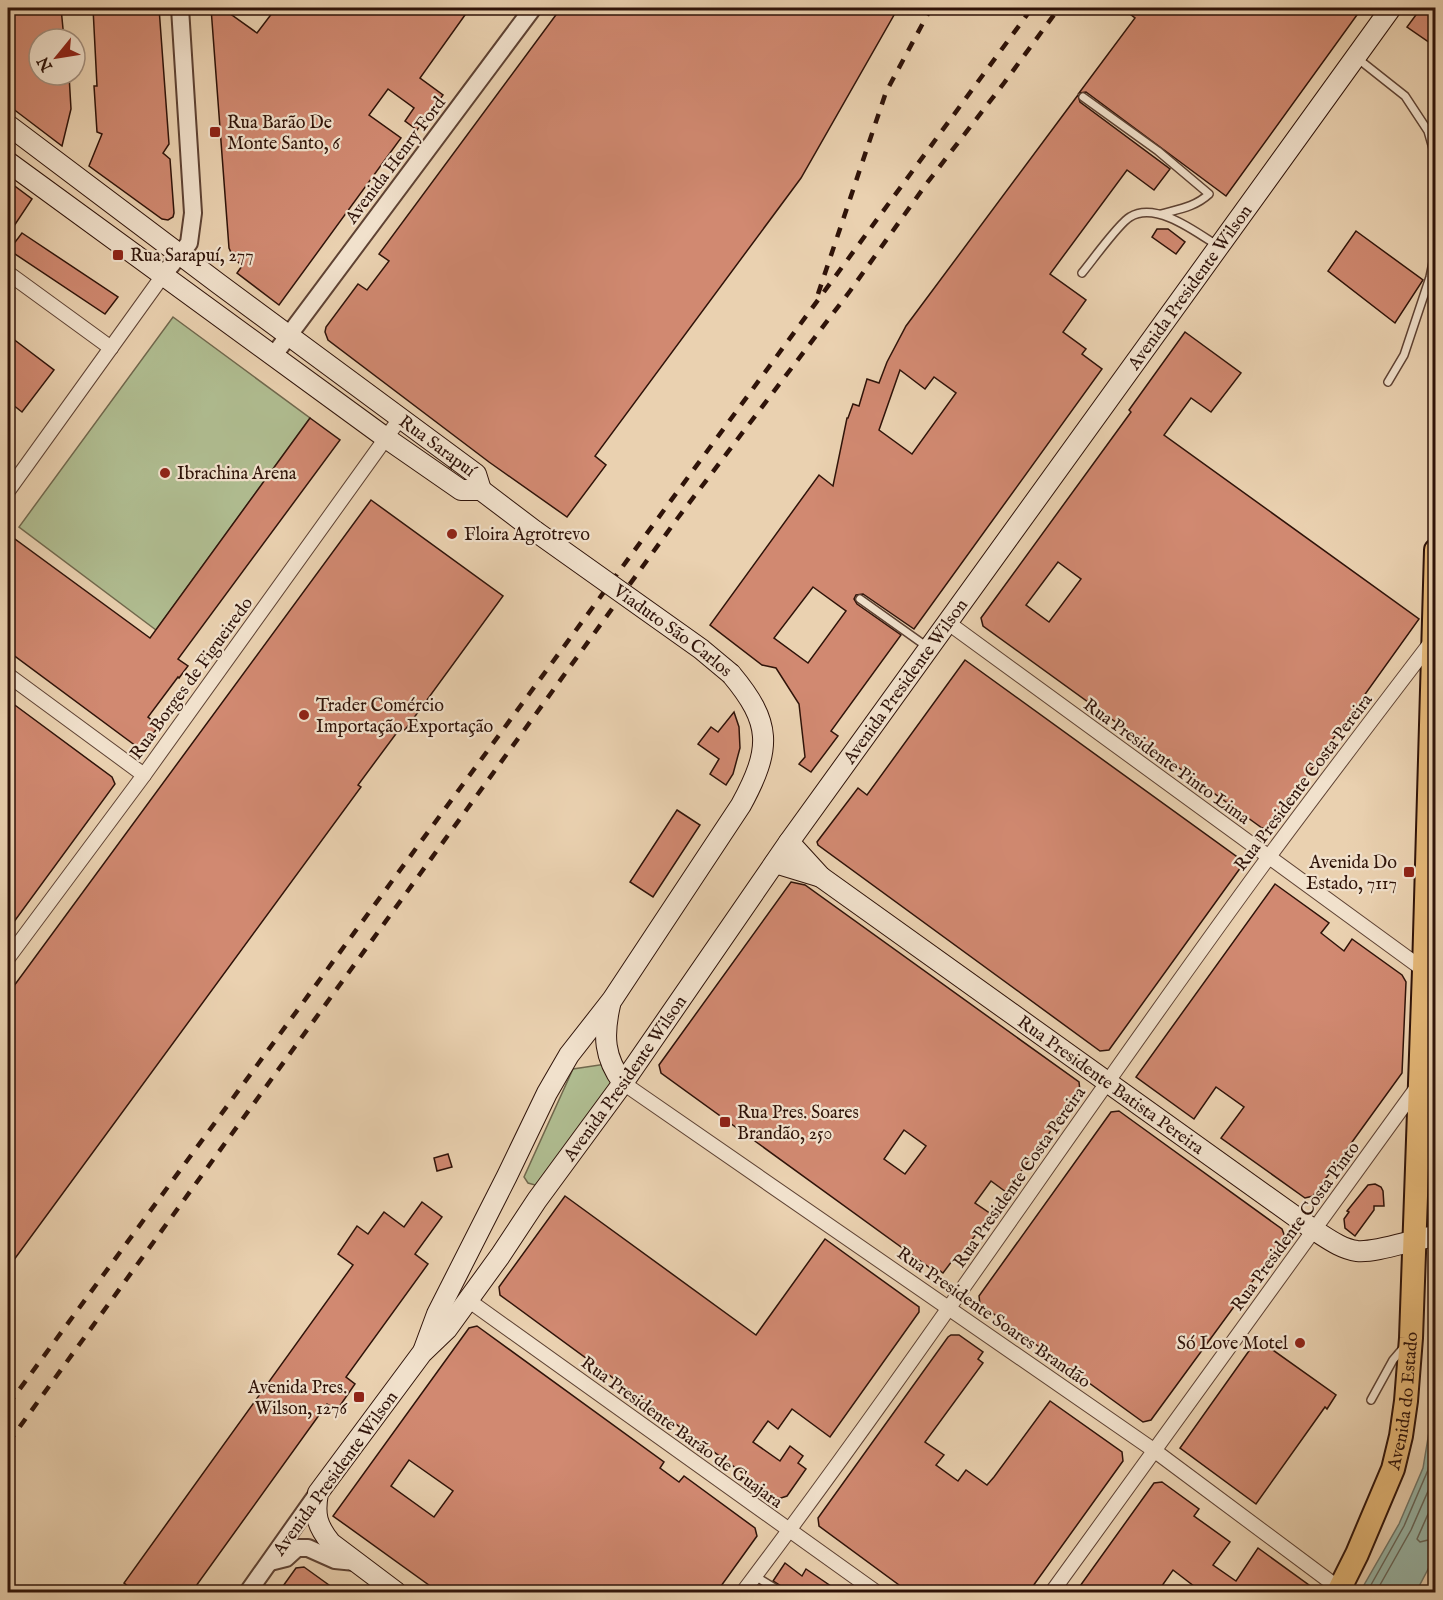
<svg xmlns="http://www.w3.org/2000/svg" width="1443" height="1600" viewBox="0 0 1443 1600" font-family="'IM FELL English',serif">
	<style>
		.green { fill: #b0bd91; stroke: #70684d; stroke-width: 1.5 }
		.water { fill: #98b7a9; stroke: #6e7569; stroke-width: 1.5 }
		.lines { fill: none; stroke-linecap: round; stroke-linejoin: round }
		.shore { stroke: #646559; stroke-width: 1.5 }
		.building { fill: #d18971; stroke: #2f1309; stroke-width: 1.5; fill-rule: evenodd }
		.service-casing { stroke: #5e4233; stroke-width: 10 }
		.minor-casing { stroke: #5e4233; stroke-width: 16 }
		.tertiary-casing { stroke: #5e4233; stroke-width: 20 }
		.secondary-casing { stroke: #2f1309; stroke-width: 22 }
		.trunk-casing { stroke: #2f1309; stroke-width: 26 }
		.service { stroke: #f1e1cc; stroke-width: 7 }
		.minor { stroke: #f1e1cc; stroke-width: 14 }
		.tertiary { stroke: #f1e1cc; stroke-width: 16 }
		.secondary { stroke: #f1e1cc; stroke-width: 20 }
		.trunk { stroke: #e5b878; stroke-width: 22 }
		.rail { stroke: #2f1309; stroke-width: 4.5; stroke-dasharray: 10 10; stroke-linecap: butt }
		.secondary-bridge-casing { stroke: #2f1309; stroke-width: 22; stroke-linecap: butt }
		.secondary-bridge { stroke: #f1e1cc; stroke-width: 20 }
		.poi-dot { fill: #8f2418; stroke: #f1e1cc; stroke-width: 2 }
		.labels { text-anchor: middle; stroke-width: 4.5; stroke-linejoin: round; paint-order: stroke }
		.poi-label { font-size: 18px; fill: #2f1309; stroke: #f1e1cc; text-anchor: start }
		.street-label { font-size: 18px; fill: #2f1309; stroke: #f1e1cc }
	</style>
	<rect width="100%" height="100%" fill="#ead1b0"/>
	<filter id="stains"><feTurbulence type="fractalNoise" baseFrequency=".00333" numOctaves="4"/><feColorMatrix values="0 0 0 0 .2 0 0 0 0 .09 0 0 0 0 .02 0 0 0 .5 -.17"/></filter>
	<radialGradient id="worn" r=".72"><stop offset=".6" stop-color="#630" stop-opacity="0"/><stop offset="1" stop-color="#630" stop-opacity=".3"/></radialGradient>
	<g class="green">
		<polygon points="173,317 310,418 156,630 19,527"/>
		<polygon points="606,1064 613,1083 550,1174 535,1185 528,1183 524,1177 573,1069"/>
	</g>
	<polygon class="water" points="1435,1303 1435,1556 1416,1592 1360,1592 1399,1524 1423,1468 1432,1414"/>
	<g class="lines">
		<g class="shore">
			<polyline points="1436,1496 1417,1539 1420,1542 1436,1538"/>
			<polyline points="1367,1592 1404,1526 1428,1470 1436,1429"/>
			<polyline points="1376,1592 1411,1530 1436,1473"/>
		</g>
	</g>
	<g class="building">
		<polygon points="8,8 61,8 64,39 39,39 39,75 69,75 71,109 62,146 8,105"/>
		<polygon points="93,8 159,8 169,144 163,153 170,159 174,213 173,217 168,220 162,219 89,166 102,134 97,132 94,86 97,86"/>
		<polygon points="211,8 222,8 257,33 276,8 470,8 420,78 443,95 417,130 405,121 414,108 388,89 369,115 401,138 279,305 237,273 242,266 233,257 229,248"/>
		<polygon points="561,8 898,8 801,178 595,456 606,465 567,517 489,462 328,340 325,332 326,327 358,284 367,290 389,261 379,254"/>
		<polygon points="1122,8 1362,8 1226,196 1086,92 1079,93 1135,18"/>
		<polygon points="1421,8 1436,8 1436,47 1407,27"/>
		<path d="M1078,95L1080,102L1170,169L1154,190L1127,170L1050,274L1086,300L1063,332L1086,349L1082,354L1102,369L914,629L863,594L856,595L854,599L857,604L901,635L831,731L838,736L811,772L799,764L805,757L799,704L776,668L762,665L710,625L819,475L833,486L847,418H848L853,404L859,406L867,379L879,383L887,362L906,326ZM900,370L925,389L934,377L956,393L912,454L879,430ZM813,587L846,611L808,663L774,638Z"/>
		<polygon points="8,181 32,199 8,235"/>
		<polygon points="1157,229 1168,229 1185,242 1176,254 1152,237"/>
		<polygon points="1356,231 1423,280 1395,323 1328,271"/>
		<polygon points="22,233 118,297 105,314 9,250"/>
		<path d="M1185,332L1241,373L1211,412L1191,398L1164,435L1419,619L1270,827L1262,828L983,626L981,618L1131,412L1129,410ZM1058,562L1081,579L1049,622L1026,605Z"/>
		<polygon points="8,335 54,370 22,412 8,401"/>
		<polygon points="310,418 340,440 178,659 188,666 179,678 178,677 148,717 159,726 144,745 136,746 8,651 8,534 150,638"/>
		<polygon points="371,500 503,596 405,730 401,727 358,785 361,787 8,1268 8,994"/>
		<polygon points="965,660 1240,859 1241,867 1109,1050 1100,1051 818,845 817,842 858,788 867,795"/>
		<polygon points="8,700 112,777 115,784 8,930"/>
		<polygon points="734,712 739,727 740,748 733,774 726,785 710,774 719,759 698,744 711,727 718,732"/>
		<polygon points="677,810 700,825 653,897 630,882"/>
		<path d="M791,882L805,885L1079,1082L1080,1091L1006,1192L991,1181L975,1203L991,1214L958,1259L955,1257L943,1273L932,1265L930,1268L661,1073L659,1065ZM904,1130L926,1146L905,1174L884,1159Z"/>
		<polygon points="1275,884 1329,923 1321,933 1344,951 1352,939 1402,975 1406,982 1402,1073 1313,1196 1305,1198 1221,1138 1244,1107 1216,1087 1194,1119 1136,1077"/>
		<polygon points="1119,1111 1282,1229 1285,1237 1151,1420 1143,1422 980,1304 979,1296 1111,1112"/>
		<polygon points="448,1154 452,1167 437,1171 434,1158"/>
		<polygon points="1375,1184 1381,1187 1383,1191 1384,1206 1374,1206 1374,1210 1355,1236 1345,1228 1344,1219 1349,1212 1347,1211 1368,1185"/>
		<polygon points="565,1196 756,1335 825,1239 919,1307 919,1312 830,1437 792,1409 778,1429 768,1421 753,1442 780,1461 790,1446 803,1456 798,1463 806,1469 787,1496 778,1499 500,1295 499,1287"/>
		<polygon points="422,1202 442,1217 415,1254 428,1264 346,1377 355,1384 337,1410 327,1404 191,1593 137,1593 124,1583 353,1265 338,1254 357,1226 368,1234 384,1212 404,1227"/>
		<path d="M477,1326L664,1462L660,1468L679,1482L684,1476L755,1528L757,1536L716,1593H440L333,1516L469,1328ZM409,1460L453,1491L434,1517L391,1486Z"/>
		<polygon points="951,1335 959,1335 983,1352 978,1359 983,1363 925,1442 944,1455 936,1465 958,1481 966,1470 987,1485 994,1477 1050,1401 1122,1452 1123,1461 1028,1593 910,1593 819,1526 818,1518 948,1337"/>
		<polygon points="1256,1341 1262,1344 1263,1343 1336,1395 1327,1409 1325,1407 1256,1504 1180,1448"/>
		<polygon points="1162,1482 1199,1509 1194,1516 1230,1542 1213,1565 1236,1581 1258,1548 1320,1593 1203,1593 1173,1570 1157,1593 1075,1593 1154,1483"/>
		<polygon points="785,1563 802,1576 806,1569 841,1593 787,1593 784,1588 773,1581"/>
		<polygon points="304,1567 340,1593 278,1593 296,1568"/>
	</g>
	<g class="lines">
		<g class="service-casing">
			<g id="service">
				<polyline points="1357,58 1405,96 1428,131 1436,159"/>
				<path d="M1083,97L1158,151L1209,194C1195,207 1179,209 1161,214"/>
				<path d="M1082,273C1092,261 1119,223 1130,217C1156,201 1196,232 1218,246"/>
				<polyline points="1388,382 1404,355 1430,277 1436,248"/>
				<polyline points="860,599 926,646"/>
				<polyline points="1371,1400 1393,1360 1404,1347"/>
				<polyline points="755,1576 781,1592"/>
			</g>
		</g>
		<g class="minor-casing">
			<g id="minor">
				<polyline points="8,273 111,348"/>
				<polyline points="8,491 164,274"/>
				<polyline points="947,622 1424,970"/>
				<polyline points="8,675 144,775"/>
				<polyline points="8,958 144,775 401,417"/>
				<polyline points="623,1083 1155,1451 1340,1589"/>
				<polyline points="468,1300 876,1592"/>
				<path d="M743,1592C924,1352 1090,1100 1268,858C1322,785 1377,713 1432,641"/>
				<polyline points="1052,1592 1418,1086"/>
			</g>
		</g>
		<g class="tertiary-casing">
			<g id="tertiary">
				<polyline points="164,274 189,243 193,213 180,8"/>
				<polyline points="274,355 533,8"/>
				<polyline points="270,1562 286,1558 297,1548 308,1548 335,1560 355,1562"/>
				<polyline points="248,1592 318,1493"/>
			</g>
		</g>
		<g class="secondary-casing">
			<g id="secondary">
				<path id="s1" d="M8,125L219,284L476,474L481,490"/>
				<polyline points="8,162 386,438 461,490 481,490"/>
				<polyline points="481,490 535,531"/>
				<path id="s2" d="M789,842L821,877L1314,1230C1327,1238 1341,1249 1357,1251C1377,1253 1413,1239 1436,1236"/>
				<polyline points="775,863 821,877"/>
				<path d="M610,1005C603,1036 604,1057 623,1083"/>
				<path d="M424,1349L437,1314L507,1176L547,1093L569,1055L612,1000L741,805C772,748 772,723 731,674"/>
				<path id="s3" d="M396,1592L331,1543C317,1526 314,1515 318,1493L422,1353L447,1329L500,1256L537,1200L623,1083L789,842L1391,8"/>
			</g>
		</g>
		<g class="trunk-casing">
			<g id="trunk">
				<path id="s4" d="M1338,1592L1357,1554L1393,1469L1401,1436L1406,1401L1411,1338L1424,970L1436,550"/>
			</g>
		</g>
		<use href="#service" class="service"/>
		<use href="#minor" class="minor"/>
		<use href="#tertiary" class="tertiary"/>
		<use href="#secondary" class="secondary"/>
		<use href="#trunk" class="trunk"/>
		<g class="rail">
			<polyline points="818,294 886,92 931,8"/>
			<polyline points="8,1405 1032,8"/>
			<polyline points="8,1443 677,519 850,291 927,183 1004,83 1059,8"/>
		</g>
		<g class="secondary-bridge-casing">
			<g id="secondary-bridge">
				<path id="s5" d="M535,531L701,649L731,674"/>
			</g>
		</g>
		<use href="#secondary-bridge" class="secondary-bridge"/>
	</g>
	<g class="poi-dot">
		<rect x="209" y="126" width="12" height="12" rx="3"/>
		<rect x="112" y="249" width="12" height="12" rx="3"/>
		<circle cx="165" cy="473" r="6"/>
		<circle cx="452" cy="534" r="6"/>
		<circle cx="304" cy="715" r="6"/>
		<rect x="1403" y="866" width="12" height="12" rx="3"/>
		<rect x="719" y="1116" width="12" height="12" rx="3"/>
		<circle cx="1300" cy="1343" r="6"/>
		<rect x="353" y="1391" width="12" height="12" rx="3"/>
	</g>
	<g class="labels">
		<g class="poi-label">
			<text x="227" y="128">Rua Barão De<tspan x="227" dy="21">Monte Santo, 6</tspan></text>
			<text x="130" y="261">Rua Sarapuí, 277</text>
			<text x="177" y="479">Ibrachina Arena</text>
			<text x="464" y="540">Floira Agrotrevo</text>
			<text x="316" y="711">Trader Comércio<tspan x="316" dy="21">Importação Exportação</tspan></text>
			<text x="1397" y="868" text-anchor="end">Avenida Do<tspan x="1397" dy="21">Estado, 7117</tspan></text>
			<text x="737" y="1118">Rua Pres. Soares<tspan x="737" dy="21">Brandão, 250</tspan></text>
			<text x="1288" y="1349" text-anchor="end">Só Love Motel</text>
			<text x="347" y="1393" text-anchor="end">Avenida Pres.<tspan x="347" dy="21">Wilson, 1276</tspan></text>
		</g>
		<g class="street-label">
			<text transform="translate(395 160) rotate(-53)" y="6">Avenida Henry Ford</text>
			<text dy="6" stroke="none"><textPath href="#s3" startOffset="1624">Avenida Presidente Wilson</textPath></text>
			<text dy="6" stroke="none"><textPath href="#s1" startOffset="536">Rua Sarapuí</textPath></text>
			<text dy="6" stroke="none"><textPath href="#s5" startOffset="170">Viaduto São Carlos</textPath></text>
			<text transform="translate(191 678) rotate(-54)" y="6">Rua Borges de Figueiredo</text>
			<text dy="6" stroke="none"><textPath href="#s3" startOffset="1138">Avenida Presidente Wilson</textPath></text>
			<text transform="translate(1167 761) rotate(36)" y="6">Rua Presidente Pinto Lima</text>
			<text transform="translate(1303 782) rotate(-53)" y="6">Rua Presidente Costa Pereira</text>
			<text dy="6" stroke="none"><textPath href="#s3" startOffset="652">Avenida Presidente Wilson</textPath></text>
			<text dy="6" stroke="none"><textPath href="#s2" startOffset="404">Rua Presidente Batista Pereira</textPath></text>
			<text transform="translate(1019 1177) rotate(-55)" y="6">Rua Presidente Costa Pereira</text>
			<text transform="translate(1295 1226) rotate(-54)" y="6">Rua Presidente Costa Pinto</text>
			<text transform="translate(994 1317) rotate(35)" y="6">Rua Presidente Soares Brandão</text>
			<text dy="6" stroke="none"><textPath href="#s4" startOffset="204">Avenida do Estado</textPath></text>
			<text transform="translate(682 1432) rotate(36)" y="6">Rua Presidente Barão de Guajara</text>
			<text transform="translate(335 1473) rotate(-54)" y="6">Avenida Presidente Wilson</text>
		</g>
	</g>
	<rect width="1443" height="1600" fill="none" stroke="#ead1b0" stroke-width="30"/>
	<rect x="9" y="9" width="1425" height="1582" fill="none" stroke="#2f1309" stroke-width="3"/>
	<rect x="15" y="15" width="1413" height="1570" fill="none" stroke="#2f1309" stroke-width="1.5"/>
	<g transform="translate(57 57) rotate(240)"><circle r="28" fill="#f1e1cc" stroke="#a38f7e" stroke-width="1.5"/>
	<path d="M0-4.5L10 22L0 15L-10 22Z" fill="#8f2418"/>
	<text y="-9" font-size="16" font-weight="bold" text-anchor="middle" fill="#2f1309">N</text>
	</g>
	<rect width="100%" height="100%" filter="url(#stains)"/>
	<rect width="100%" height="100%" fill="url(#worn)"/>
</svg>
